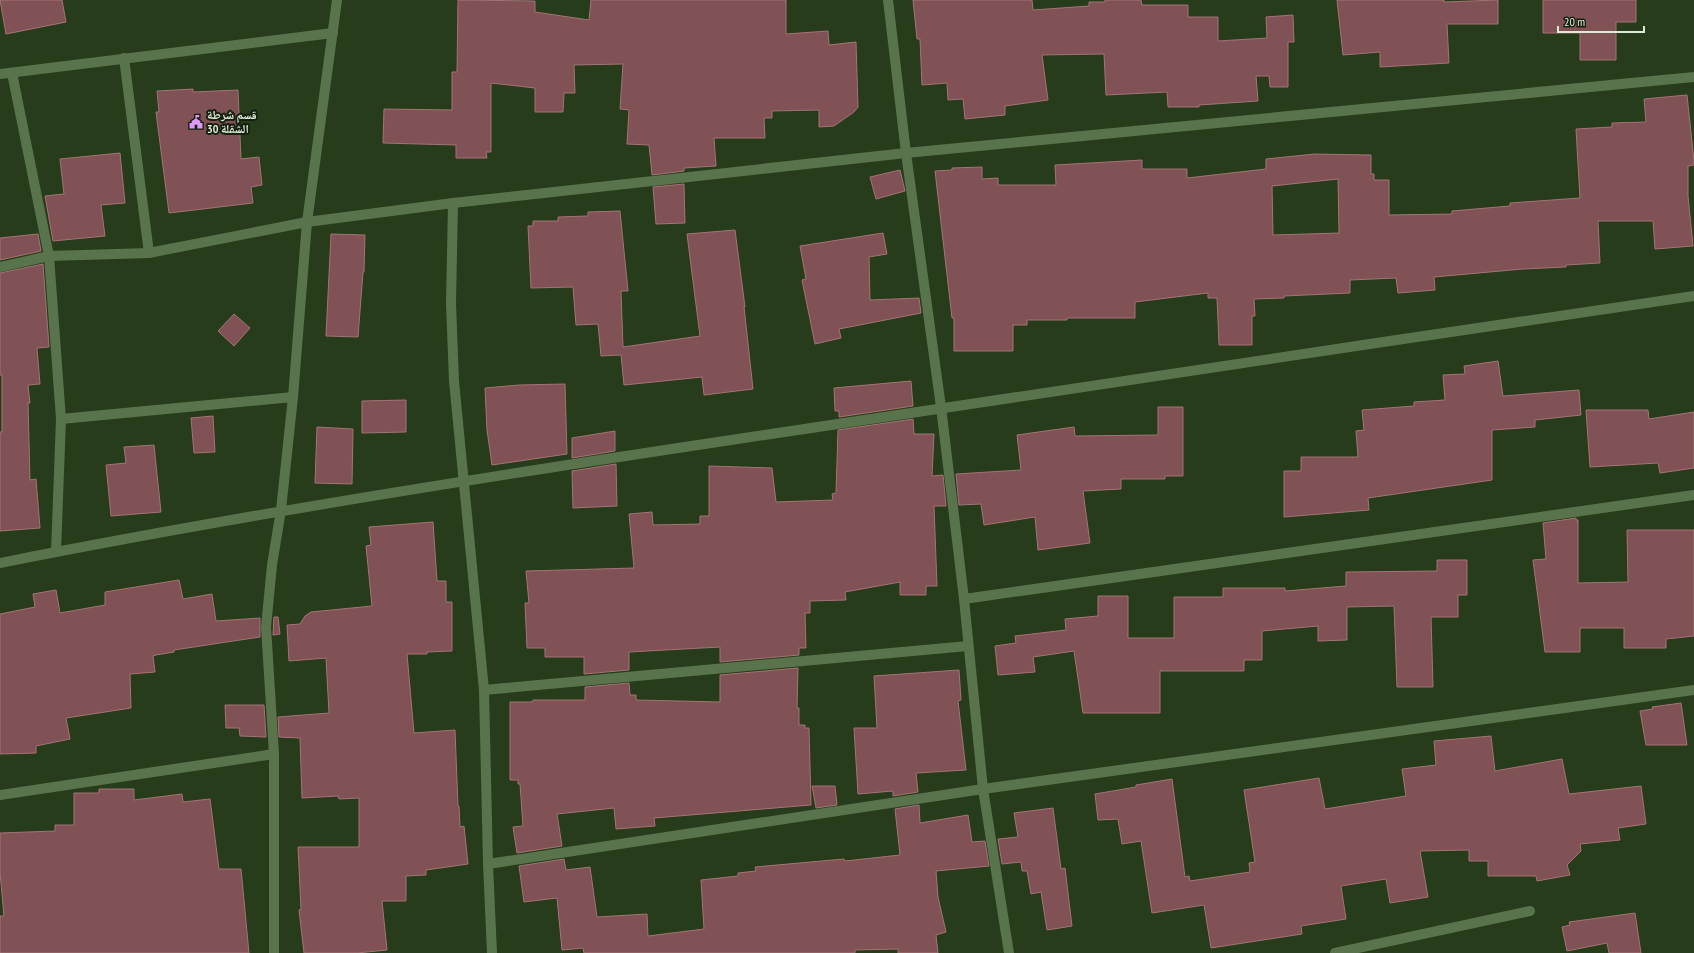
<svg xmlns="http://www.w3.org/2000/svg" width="1694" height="953" viewBox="0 0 1694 953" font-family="'PT Sans Narrow','Noto Naskh Arabic',sans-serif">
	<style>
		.building { fill: #805255; stroke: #a47376; fill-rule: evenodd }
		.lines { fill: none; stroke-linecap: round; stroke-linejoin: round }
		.minor { stroke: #59734c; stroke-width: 10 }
		.labels { text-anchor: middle; stroke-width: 4; stroke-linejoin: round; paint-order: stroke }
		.poi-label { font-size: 12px; font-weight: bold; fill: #ddead6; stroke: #162011; text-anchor: start }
	</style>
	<rect width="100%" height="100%" fill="#273c1a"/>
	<g class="building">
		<polygon points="0,0 62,0 66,22 6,34"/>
		<polygon points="458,0 535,1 535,12 589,20 591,0 786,0 786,34 828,31 829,45 856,42 858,107 854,112 834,126 819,127 819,110 772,111 772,118 764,118 765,138 714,138 716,166 684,168 684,171 652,175 649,145 627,144 629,110 620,109 623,64 574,65 575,93 564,93 563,112 535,112 535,88 491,83 491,152 486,152 487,158 456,158 456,145 383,143 384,109 452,110 452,72 457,72"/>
		<polygon points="913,0 1032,0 1033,10 1089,6 1089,2 1105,2 1105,0 1141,0 1142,5 1188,5 1188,17 1218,17 1218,41 1267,38 1266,17 1293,15 1294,42 1288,42 1288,87 1270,87 1269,76 1256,76 1258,101 1199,105 1199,107 1168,107 1167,92 1106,95 1104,54 1042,55 1048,100 1005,106 1005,115 965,119 963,99 948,100 947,83 922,85 920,39 917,39"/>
		<polygon points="1337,0 1444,0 1444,2 1498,0 1498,24 1447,24 1449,63 1380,67 1380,52 1343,55"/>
		<polygon points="1543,0 1636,0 1636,22 1616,22 1616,60 1580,60 1580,33 1543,33"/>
		<polygon points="193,89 193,92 238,90 241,159 259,157 262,185 251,187 253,203 169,213 156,112 159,112 157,91"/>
		<path d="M1687,95L1694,161V165L1688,166V196L1693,246L1655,249L1653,221H1598L1600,263L1566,265V267L1523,269L1434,277L1435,290L1398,293L1396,278L1350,280V293L1284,296V298L1254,299L1255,316H1252V345H1219L1217,298H1208V293L1135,302V318H1067V320H1027V325H1013V351H954V318H952L935,171L952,170V168L982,167V179L998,178V185H1056L1055,165L1142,160V169H1187V178L1266,169V159L1315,154L1371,155V174H1374V180H1389V215L1452,214V211L1510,206V203L1580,198L1576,129L1612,127V123L1646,122L1644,99ZM1338,179L1339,233L1273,235L1272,186Z"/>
		<polygon points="120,153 125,203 101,205 105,236 53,241 45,196 64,194 60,159"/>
		<polygon points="900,170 905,191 876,199 870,177"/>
		<polygon points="684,184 685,223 656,224 653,187"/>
		<polygon points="620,211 628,291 621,291 623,347 700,336 687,234 735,230 745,307 744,307 753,389 704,395 702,377 624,385 621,355 601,356 598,324 576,325 573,287 531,288 528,226 533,226 533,221 558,221 558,217 588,216 588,212"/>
		<polygon points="883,233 887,254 869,257 870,300 919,298 921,313 839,329 841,338 815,344 802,280 806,279 800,246"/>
		<polygon points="38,234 41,251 0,260 0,238"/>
		<polygon points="331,234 365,235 364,272 363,272 358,337 326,336"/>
		<polygon points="43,264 49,347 37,348 40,384 28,385 30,403 28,403 30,480 36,479 40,528 0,531 0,432 2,432 2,375 0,375 0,273"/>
		<polygon points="234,314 250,328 234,346 218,331"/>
		<polygon points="1498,361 1503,396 1579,390 1581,415 1535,420 1535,427 1492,430 1492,480 1368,498 1369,510 1284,517 1284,471 1301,471 1301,457 1358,457 1356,431 1364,430 1362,410 1414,406 1414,402 1445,400 1443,375 1465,374 1464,366"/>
		<polygon points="911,381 913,406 839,417 839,411 835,411 834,388"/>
		<polygon points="565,384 567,454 492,465 487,430 485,388 519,385"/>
		<polygon points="406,400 406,432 362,433 362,401"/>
		<polygon points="1158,407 1183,407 1183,476 1165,476 1165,479 1121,479 1121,489 1083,491 1090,543 1038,550 1035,517 984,525 981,504 959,505 956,474 1021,470 1017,435 1074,427 1075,436 1158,435"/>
		<polygon points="1586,410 1648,410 1649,419 1694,412 1694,468 1660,473 1658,463 1590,467"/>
		<polygon points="213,416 215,452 194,453 191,418"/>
		<polygon points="913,419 914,434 934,434 932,476 943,475 946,506 934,506 937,586 926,586 926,595 900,595 900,582 845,592 846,600 810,601 810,613 805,613 806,648 799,648 799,655 720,662 720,647 629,652 629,670 584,674 584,657 545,657 545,648 527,648 525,603 529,603 526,571 634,568 629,514 652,512 653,525 700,524 700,516 709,516 709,466 772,468 776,502 833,500 832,494 836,493 838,430"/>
		<polygon points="317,427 353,429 352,484 315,483"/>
		<polygon points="615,431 615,451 572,458 572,438"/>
		<polygon points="154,445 161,512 111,516 106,465 126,463 124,447"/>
		<polygon points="616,464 617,506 573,508 572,471"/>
		<polygon points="1576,518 1576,520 1578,520 1578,583 1628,582 1627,530 1694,530 1694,636 1666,639 1666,648 1624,648 1624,628 1580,628 1580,652 1545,652 1533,560 1546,559 1543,523"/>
		<polygon points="433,522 437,581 446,581 446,602 452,602 452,651 427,652 427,654 407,654 414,733 455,730 458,806 459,806 460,827 464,826 468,864 426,870 426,875 406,876 406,901 382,901 387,950 357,953 304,953 299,910 301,909 298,847 359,847 359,798 339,799 338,796 302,798 300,738 279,737 278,717 329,713 326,658 289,661 287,625 300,624 305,616 311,612 372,606 366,546 371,545 369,527"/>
		<polygon points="1437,560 1467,560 1467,595 1458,595 1458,617 1431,617 1433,687 1397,687 1394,606 1347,607 1347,640 1318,641 1318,626 1262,631 1262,660 1244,660 1244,671 1160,671 1160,713 1083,713 1074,651 1033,657 1035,672 998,675 995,646 1016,643 1015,636 1066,630 1065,619 1098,616 1098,596 1128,596 1128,638 1174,638 1174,597 1223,597 1223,588 1285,588 1285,591 1346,586 1346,572 1437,571"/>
		<polygon points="179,580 183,599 212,594 216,621 260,618 260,637 174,650 174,652 156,655 153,656 155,672 130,674 131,708 66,718 70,739 36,746 36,753 0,754 0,614 35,607 33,594 56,590 60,613 105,605 105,592"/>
		<polygon points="274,617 278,617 280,634 273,635"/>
		<polygon points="798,668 797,708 799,708 799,725 805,725 805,728 809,728 811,805 654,818 655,826 616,829 614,808 557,814 562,846 517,853 513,827 523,826 520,784 518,784 518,780 510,780 510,702 532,702 533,700 585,700 585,687 629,683 630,695 636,695 636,700 720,702 720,675"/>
		<polygon points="959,670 961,700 958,701 966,770 916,773 918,792 893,796 893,791 858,794 854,728 877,728 874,676"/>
		<polygon points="1681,703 1687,745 1646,745 1640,711 1653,709 1652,707"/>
		<polygon points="225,705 264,705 266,737 240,736 239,728 226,728"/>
		<polygon points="1491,736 1495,771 1562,759 1569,794 1641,786 1646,824 1618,828 1620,840 1580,844 1581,851 1567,865 1570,875 1537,881 1536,876 1488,876 1488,861 1469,861 1469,850 1420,851 1428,897 1390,903 1386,879 1341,886 1346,919 1301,926 1302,934 1211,948 1204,905 1152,913 1141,841 1122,844 1118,819 1098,820 1095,794 1136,787 1136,785 1172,779 1185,877 1189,876 1190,881 1250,872 1249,863 1255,862 1244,790 1319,778 1325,809 1406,796 1402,769 1436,765 1434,741"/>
		<polygon points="812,786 835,786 837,805 816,808"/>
		<polygon points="99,789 134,789 134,800 182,794 183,802 210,799 219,869 241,869 249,953 0,953 0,916 4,916 0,872 0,833 55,831 55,825 74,825 74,793 99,793"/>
		<polygon points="919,805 920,823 968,815 972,842 985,841 989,866 936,871 938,897 946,932 936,935 938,953 898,953 898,949 855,950 855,953 584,953 583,948 562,950 557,898 524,902 519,866 564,859 566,870 590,867 597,917 647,914 648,936 704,929 701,880 738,876 738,873 756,871 755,867 844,859 845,861 900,855 895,809"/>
		<polygon points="1053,808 1061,869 1065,868 1072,926 1047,930 1041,892 1031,894 1027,871 1022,871 1021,862 1002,864 998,839 1018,837 1014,813"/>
		<polygon points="1635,913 1641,953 1609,953 1607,943 1567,951 1562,927 1570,925 1569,922"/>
	</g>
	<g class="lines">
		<g class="minor">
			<polyline points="888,0 906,153 941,407 964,599 983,789 1009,953"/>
			<polyline points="124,58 149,253"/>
			<polyline points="12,73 49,256 61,419 56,552"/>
			<polyline points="0,74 333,33"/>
			<polyline points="453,203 451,304 454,381 484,690 488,864 492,953"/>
			<polyline points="0,267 49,256 149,253 307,222 453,203 906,153 1694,77"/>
			<polyline points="61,419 293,397"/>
			<path d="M0,563C242,515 486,477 731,440C1052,390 1373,344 1694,296"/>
			<polyline points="964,599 1694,495"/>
			<polyline points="484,690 968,646"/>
			<polyline points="0,795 274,754"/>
			<polyline points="488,864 983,789 1694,690"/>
			<polyline points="274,953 274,754 266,627 272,565 281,510 293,397 307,222 337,0"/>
			<polyline points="1335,953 1530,911"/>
		</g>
	</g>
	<defs>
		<g id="civic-bare" transform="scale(1.08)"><path d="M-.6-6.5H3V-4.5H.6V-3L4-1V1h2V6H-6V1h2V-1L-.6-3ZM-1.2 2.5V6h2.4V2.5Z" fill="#da9af6" stroke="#162011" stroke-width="2.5" paint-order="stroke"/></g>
	</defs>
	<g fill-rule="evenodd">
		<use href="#civic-bare" x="196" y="122"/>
	</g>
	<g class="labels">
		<g class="poi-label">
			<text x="207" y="119">قسم شرطة<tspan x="207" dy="14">الشقلة 30</tspan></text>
		</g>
	</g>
	<path d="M1558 26v6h86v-6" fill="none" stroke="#ddead6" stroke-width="2"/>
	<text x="1564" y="26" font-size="12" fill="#ddead6" stroke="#162011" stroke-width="3" paint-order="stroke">20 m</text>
</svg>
